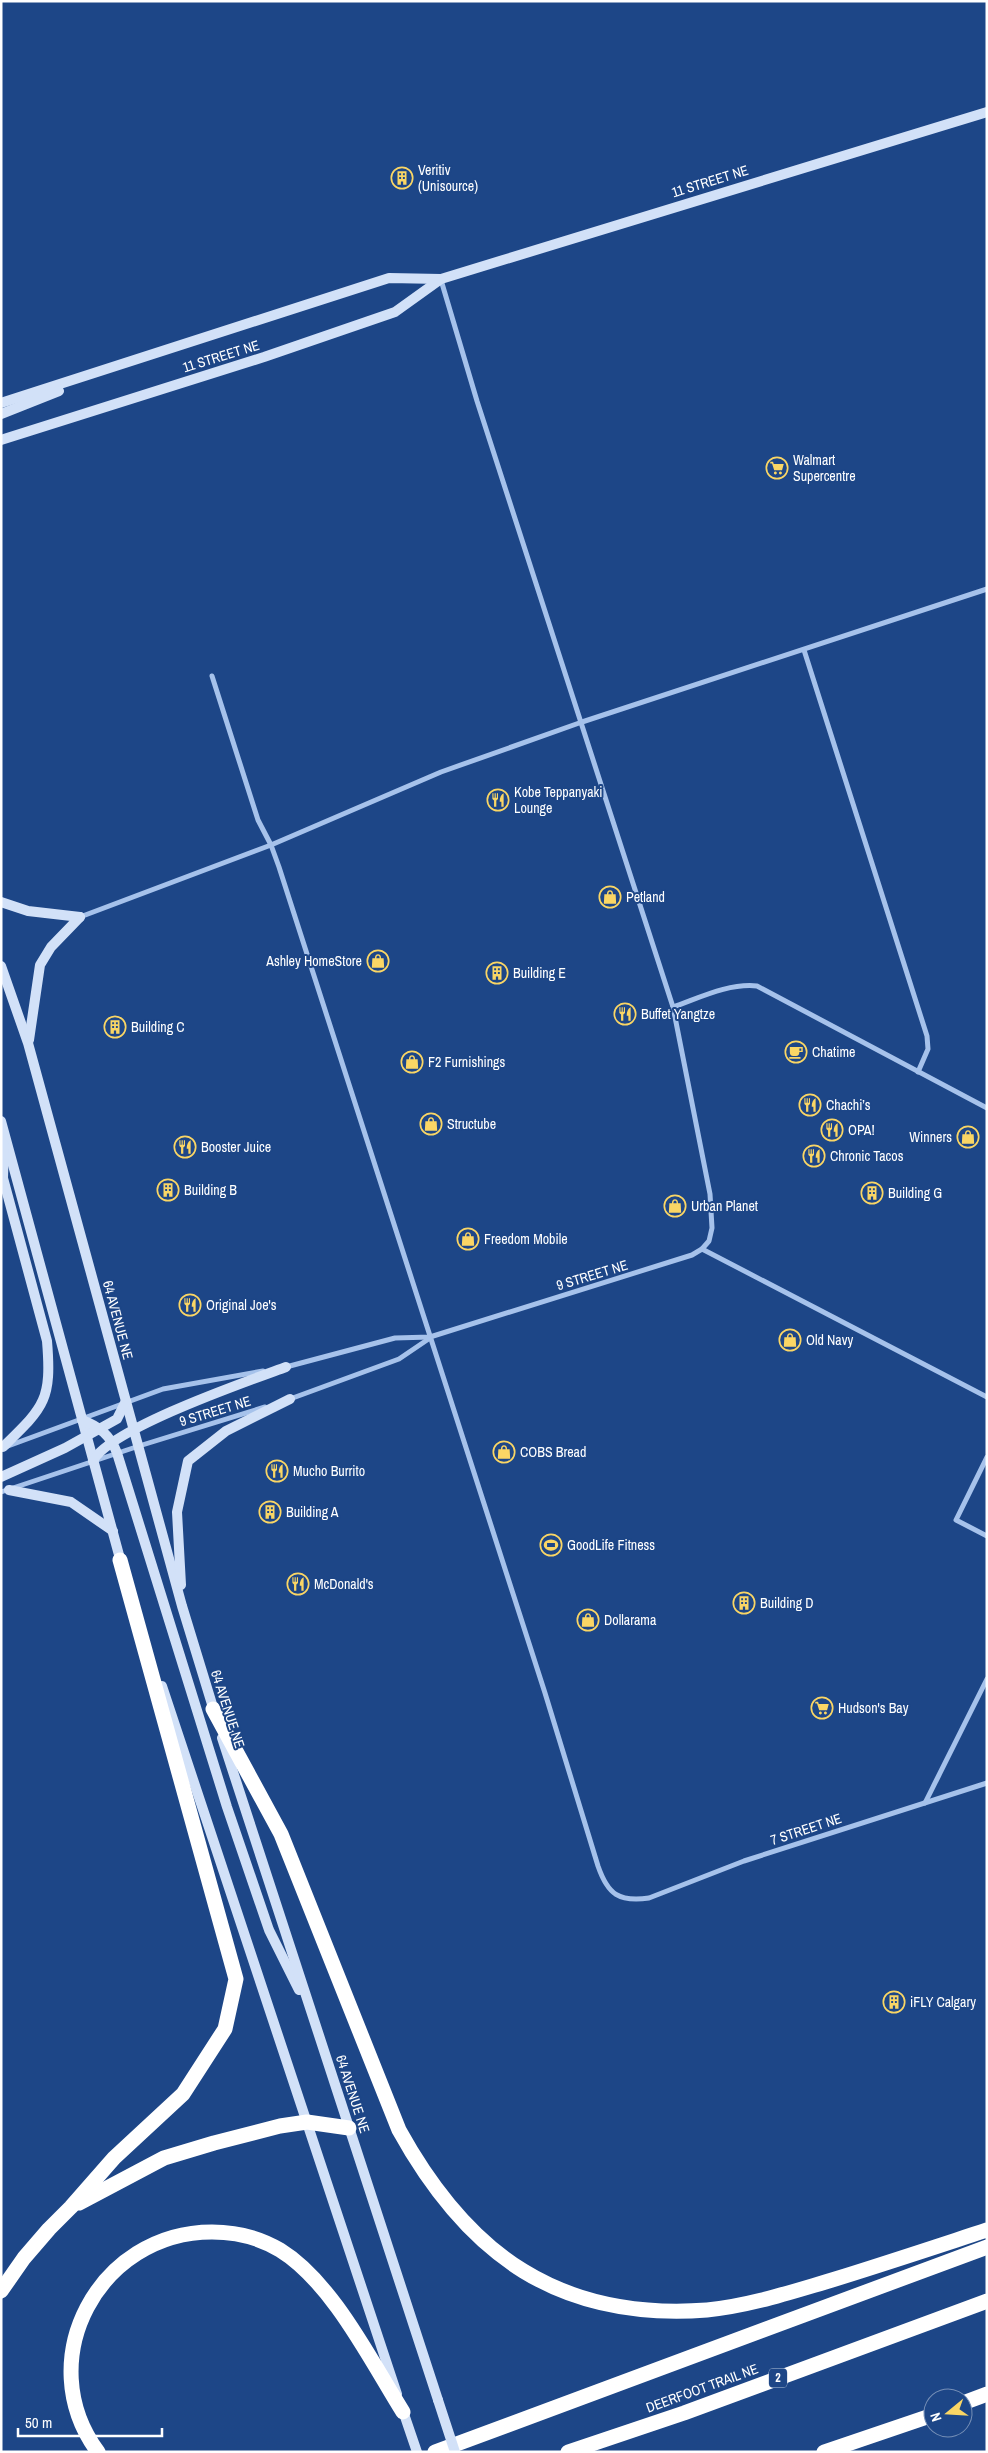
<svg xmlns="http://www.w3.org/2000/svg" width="988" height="2453" viewBox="0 0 988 2453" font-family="'Archivo Narrow',sans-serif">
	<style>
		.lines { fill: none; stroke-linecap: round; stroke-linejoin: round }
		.street { stroke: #a6c2eb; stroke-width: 5 }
		.secondary { stroke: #d2e1f8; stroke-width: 10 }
		.highway { stroke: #fff; stroke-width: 15 }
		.secondary-bridge { stroke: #d2e1f8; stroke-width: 10 }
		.labels { text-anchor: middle; stroke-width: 4; stroke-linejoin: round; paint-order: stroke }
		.shield { fill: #1d4687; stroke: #bbc8db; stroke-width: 1 }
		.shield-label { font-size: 12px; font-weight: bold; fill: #fff }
		.poi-label { font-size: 14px; fill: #fff; stroke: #1d4687; text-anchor: start }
		.street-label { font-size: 14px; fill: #fff; stroke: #1d4687 }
	</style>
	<rect width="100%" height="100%" fill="#1d4687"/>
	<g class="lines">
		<g class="street">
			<polyline points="804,650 927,1036 928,1049 918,1072"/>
			<path d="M212,676L258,820L271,845L279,867L545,1693L598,1866C608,1895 619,1902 649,1898L744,1861L987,1783"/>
			<polyline points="80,917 271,845 441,772 582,722 987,589"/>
			<path d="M673,1007C699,998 729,983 757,986L987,1108"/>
			<polyline points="702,1249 987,1397"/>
			<polyline points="286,1367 395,1338 430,1337 692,1255 702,1249 709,1241 712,1228 710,1194 673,1007 477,401 441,280"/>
			<polyline points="290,1399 399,1359 430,1338"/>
			<polyline points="8,1446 163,1389 263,1371"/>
			<polyline points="987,1457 956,1520 987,1536"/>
			<polyline points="1,1492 139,1446 265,1407"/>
			<polyline points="925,1803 987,1679"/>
		</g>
		<g class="secondary">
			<polyline points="1,403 389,278 441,279"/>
			<polyline points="1,414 59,391"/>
			<polyline points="1,440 264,357 395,312 441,279 987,112"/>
			<polyline points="1,902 28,911 80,917"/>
			<polyline points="1,966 28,1043 182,1606 215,1714"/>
			<polyline points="29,1040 40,965 51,947 80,917"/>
			<polyline points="1,1121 122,1566"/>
			<path d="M82,1420C100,1427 110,1435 117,1453L227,1807L269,1930L299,1990"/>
			<path d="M3,1447C44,1407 52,1401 47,1341L3,1178L4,1145"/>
			<path d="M93,1461C109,1429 248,1381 286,1367"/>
			<polyline points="1,1477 65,1448 117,1419 126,1401"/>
			<polyline points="9,1490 71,1502 113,1531"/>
			<polyline points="181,1585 177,1512 188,1461 226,1431 290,1399"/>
			<polyline points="162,1686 397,2394"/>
			<polyline points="222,1738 438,2400"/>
			<polyline points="402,2408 417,2452"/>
		</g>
		<g class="highway">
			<path d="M213,1709L281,1834L399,2130C468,2255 559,2321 707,2310C749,2306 791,2292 832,2280C884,2264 935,2247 987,2230"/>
			<polyline points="79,2203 164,2158 214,2143 280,2126 307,2122 349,2128"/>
			<polyline points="1,2291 24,2258 49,2229 71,2207 114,2158 183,2094 225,2029 236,1979 120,1560"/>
			<polyline points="963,2403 987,2394"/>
			<path d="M98,2452C30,2360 99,2232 212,2232C235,2232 260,2238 280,2250C332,2282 371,2361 403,2412"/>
			<polyline points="435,2452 987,2247"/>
			<polyline points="568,2452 684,2413 987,2301"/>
			<polyline points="824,2452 933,2415"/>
		</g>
		<polyline class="secondary-bridge" points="438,2400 455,2452"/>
	</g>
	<defs>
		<g id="building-ring" transform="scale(1.125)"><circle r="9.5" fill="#1d4687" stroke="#fad665" stroke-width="1.5"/><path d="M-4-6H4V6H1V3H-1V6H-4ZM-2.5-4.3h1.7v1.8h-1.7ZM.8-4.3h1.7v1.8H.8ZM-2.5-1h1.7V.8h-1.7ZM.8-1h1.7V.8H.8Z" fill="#fad665"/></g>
		<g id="supermarket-ring" transform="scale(1.125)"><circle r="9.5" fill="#1d4687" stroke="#fad665" stroke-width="1.5"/><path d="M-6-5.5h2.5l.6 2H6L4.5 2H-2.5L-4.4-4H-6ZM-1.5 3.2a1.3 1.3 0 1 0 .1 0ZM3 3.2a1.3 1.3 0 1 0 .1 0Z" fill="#fad665"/></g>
		<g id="restaurant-ring" transform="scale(1.125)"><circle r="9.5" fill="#1d4687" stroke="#fad665" stroke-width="1.5"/><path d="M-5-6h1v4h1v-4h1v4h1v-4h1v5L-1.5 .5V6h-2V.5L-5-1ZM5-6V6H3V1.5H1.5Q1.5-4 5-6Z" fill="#fad665"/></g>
		<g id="shop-ring" transform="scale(1.125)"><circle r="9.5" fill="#1d4687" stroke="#fad665" stroke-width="1.5"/><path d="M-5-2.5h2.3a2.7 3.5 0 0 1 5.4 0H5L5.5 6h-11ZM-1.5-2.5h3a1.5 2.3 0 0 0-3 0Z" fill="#fad665"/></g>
		<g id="cafe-ring" transform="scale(1.125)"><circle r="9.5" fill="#1d4687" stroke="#fad665" stroke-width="1.5"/><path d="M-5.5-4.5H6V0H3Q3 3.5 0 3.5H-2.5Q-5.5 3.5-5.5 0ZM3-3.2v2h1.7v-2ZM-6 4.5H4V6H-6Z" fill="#fad665"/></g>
		<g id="stadium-ring" transform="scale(1.125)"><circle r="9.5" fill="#1d4687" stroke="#fad665" stroke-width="1.5"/><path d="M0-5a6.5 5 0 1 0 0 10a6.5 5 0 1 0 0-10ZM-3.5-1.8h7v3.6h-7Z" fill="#fad665"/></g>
	</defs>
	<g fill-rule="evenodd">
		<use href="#building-ring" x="402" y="178"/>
		<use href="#supermarket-ring" x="777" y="468"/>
		<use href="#restaurant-ring" x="498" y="800"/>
		<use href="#shop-ring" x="610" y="897"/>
		<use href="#shop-ring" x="378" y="961"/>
		<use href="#building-ring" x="497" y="973"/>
		<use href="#restaurant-ring" x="625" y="1014"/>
		<use href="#building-ring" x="115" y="1027"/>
		<use href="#cafe-ring" x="796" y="1052"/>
		<use href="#shop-ring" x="412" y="1062"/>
		<use href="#restaurant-ring" x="810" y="1105"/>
		<use href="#shop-ring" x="431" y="1124"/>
		<use href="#restaurant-ring" x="832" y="1130"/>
		<use href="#shop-ring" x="968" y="1137"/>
		<use href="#restaurant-ring" x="185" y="1147"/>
		<use href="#restaurant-ring" x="814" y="1156"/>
		<use href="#building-ring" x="168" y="1190"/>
		<use href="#building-ring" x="872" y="1193"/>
		<use href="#shop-ring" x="675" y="1206"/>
		<use href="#shop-ring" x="468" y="1239"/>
		<use href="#restaurant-ring" x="190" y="1305"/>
		<use href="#shop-ring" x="790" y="1340"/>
		<use href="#shop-ring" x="504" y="1452"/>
		<use href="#restaurant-ring" x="277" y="1471"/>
		<use href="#building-ring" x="270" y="1512"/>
		<use href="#stadium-ring" x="551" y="1545"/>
		<use href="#restaurant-ring" x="298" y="1584"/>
		<use href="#building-ring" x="744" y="1603"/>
		<use href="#shop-ring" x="588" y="1620"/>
		<use href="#supermarket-ring" x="822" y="1708"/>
		<use href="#building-ring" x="894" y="2002"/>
	</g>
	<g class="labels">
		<rect class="shield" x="769" y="2368.5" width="18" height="19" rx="4"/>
		<g class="shield-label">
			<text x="778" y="2382">2</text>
		</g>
		<g class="poi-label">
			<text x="418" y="175">Veritiv<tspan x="418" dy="16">(Unisource)</tspan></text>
			<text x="793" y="465">Walmart<tspan x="793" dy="16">Supercentre</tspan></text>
			<text x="514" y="797">Kobe Teppanyaki<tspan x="514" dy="16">Lounge</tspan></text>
			<text x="626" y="902">Petland</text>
			<text x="362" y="966" text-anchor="end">Ashley HomeStore</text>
			<text x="513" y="978">Building E</text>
			<text x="641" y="1019">Buffet Yangtze</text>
			<text x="131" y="1032">Building C</text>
			<text x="812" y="1057">Chatime</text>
			<text x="428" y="1067">F2 Furnishings</text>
			<text x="826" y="1110">Chachi’s</text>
			<text x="447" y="1129">Structube</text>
			<text x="848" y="1135">OPA!</text>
			<text x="952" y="1142" text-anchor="end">Winners</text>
			<text x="201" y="1152">Booster Juice</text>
			<text x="830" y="1161">Chronic Tacos</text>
			<text x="184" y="1195">Building B</text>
			<text x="888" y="1198">Building G</text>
			<text x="691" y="1211">Urban Planet</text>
			<text x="484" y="1244">Freedom Mobile</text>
			<text x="206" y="1310">Original Joe's</text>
			<text x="806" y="1345">Old Navy</text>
			<text x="520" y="1457">COBS Bread</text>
			<text x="293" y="1476">Mucho Burrito</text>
			<text x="286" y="1517">Building A</text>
			<text x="567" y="1550">GoodLife Fitness</text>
			<text x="314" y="1589">McDonald's</text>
			<text x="760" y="1608">Building D</text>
			<text x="604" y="1625">Dollarama</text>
			<text x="838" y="1713">Hudson's Bay</text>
			<text x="910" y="2007">iFLY Calgary</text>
		</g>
		<g class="street-label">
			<text transform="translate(710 181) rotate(-17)" y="5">11 STREET NE</text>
			<text transform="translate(221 356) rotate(-17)" y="5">11 STREET NE</text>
			<text transform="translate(592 1275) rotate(-17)" y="5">9 STREET NE</text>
			<text transform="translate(118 1320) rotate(75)" y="5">64 AVENUE NE</text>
			<text transform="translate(215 1411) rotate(-17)" y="5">9 STREET NE</text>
			<text transform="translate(228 1709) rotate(72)" y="5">64 AVENUE NE</text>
			<text transform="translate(806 1829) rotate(-18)" y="5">7 STREET NE</text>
			<text transform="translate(353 2094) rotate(72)" y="5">64 AVENUE NE</text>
			<text transform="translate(702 2388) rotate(-20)" y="5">DEERFOOT TRAIL NE</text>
		</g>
	</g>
	<rect width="988" height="2453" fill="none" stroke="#ffffff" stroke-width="5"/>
	<g transform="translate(948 2413) rotate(252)"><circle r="24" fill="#1d4687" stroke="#7790b7"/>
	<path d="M0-4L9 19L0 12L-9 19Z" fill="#fad665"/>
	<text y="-8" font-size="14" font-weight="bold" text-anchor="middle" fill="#ffffff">N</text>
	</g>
	<path d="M18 2428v8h144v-8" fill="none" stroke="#ffffff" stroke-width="2.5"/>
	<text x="25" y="2428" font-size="15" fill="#ffffff" stroke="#1d4687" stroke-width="4" paint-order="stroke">50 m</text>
</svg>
